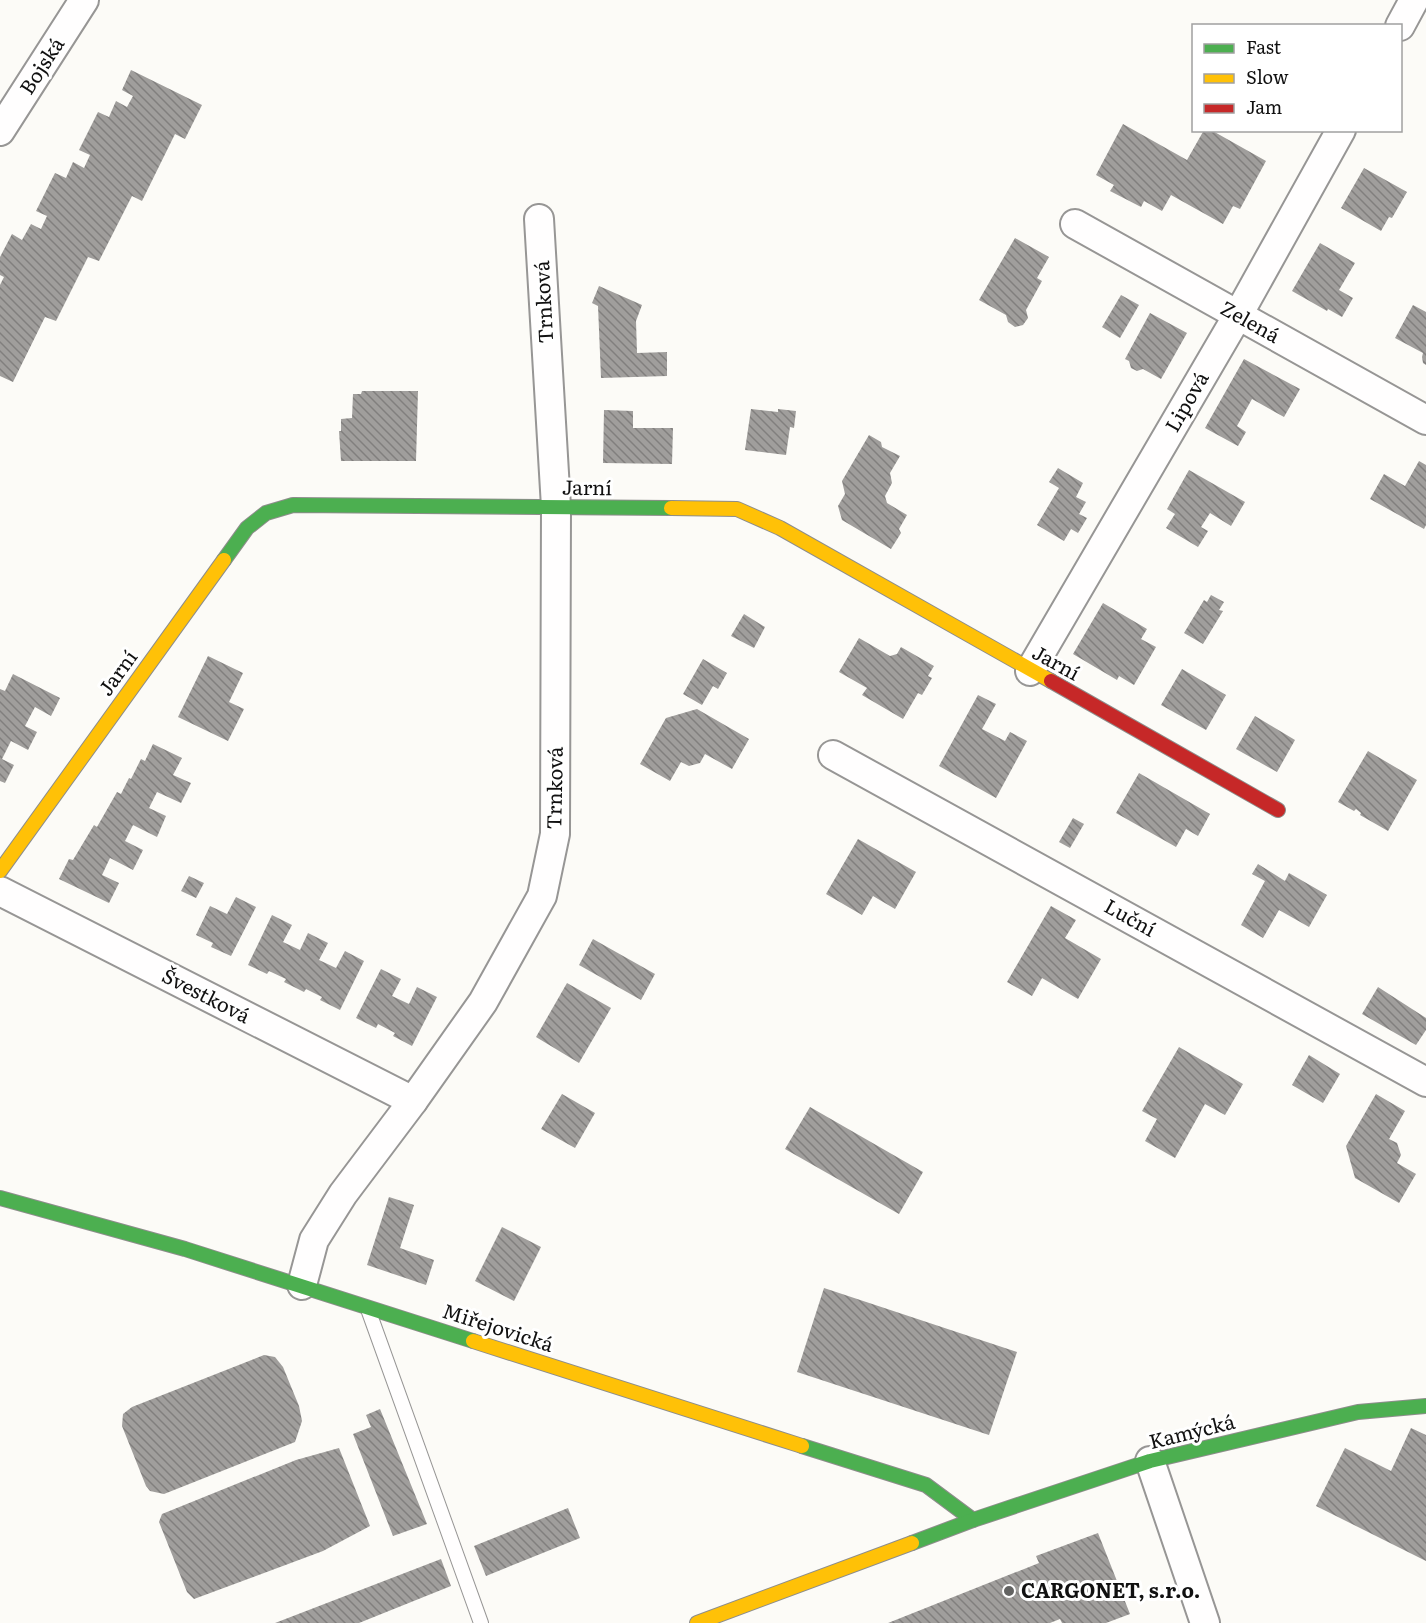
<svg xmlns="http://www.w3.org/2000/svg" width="1426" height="1623" viewBox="0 0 1426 1623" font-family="Literata,serif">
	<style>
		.building { fill: url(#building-back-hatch) }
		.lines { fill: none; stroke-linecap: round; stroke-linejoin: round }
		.lane-casing { stroke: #979695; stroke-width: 16 }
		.street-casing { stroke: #979695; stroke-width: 32 }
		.fast-casing { stroke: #8d8d8b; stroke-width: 16 }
		.slow-casing { stroke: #8d8d8b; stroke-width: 16 }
		.jam-casing { stroke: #8d8d8b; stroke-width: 16 }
		.lane { stroke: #fffefe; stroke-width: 14 }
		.street { stroke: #fffefe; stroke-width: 28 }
		.fast { stroke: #4caf50; stroke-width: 14 }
		.slow { stroke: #ffc107; stroke-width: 14 }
		.jam { stroke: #c62828; stroke-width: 14 }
		.poi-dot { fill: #636362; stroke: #fff; stroke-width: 2 }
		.labels { text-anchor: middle; stroke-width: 6; stroke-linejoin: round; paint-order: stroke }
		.street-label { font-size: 20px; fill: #111; stroke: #fff }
		.poi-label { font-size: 20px; font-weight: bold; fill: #111; stroke: #fff; text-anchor: start }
	</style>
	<defs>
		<pattern id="building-back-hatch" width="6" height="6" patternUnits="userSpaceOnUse" patternTransform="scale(1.5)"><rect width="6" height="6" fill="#a09e9c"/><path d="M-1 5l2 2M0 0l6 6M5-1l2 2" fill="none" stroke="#817f7e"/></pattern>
	</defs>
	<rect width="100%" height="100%" fill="#fcfbf7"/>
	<g class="building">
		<polygon points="131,70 202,105 185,139 175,134 142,201 132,196 99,261 88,257 56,321 45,317 13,382 0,376 0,285 4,277 0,275 0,257 12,234 22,240 31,224 41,229 47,216 36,211 55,173 66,178 73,162 84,168 90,155 79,150 98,112 109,117 116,101 127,107 133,96 122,90"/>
		<polygon points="1123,124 1187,160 1204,130 1211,130 1266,161 1240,209 1233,206 1223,224 1171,195 1162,211 1144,201 1141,207 1110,191 1114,185 1096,175"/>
		<polygon points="1364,168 1407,192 1392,218 1389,217 1381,231 1341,208"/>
		<polygon points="1015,238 1049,257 1037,278 1042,281 1026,310 1028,318 1023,325 1015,327 1008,322 1006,315 979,300"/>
		<polygon points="1320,243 1355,263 1339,290 1353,298 1342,317 1328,309 1327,311 1292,291"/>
		<polygon points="599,286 642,305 636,321 637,353 667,352 667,376 601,378 598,306 592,303"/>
		<polygon points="1121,295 1139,305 1120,338 1102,327"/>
		<polygon points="1413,305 1426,312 1426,365 1423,363 1422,357 1423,353 1395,338"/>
		<polygon points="1150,313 1187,333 1161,379 1143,369 1137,371 1131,368 1129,361 1125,359"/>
		<polygon points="1244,359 1300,389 1284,417 1252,399 1237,426 1246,432 1238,446 1205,428"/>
		<polygon points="362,391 418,391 416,461 341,461 339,431 341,431 341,419 352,418 353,394 361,394"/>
		<polygon points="751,409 778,412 778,409 796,411 794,428 790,427 786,455 745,450"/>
		<polygon points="604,410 633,411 633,428 673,428 672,464 603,463"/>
		<polygon points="869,435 881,442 882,447 900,456 890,473 892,483 885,496 887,503 907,515 899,529 901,533 891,549 842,520 838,506 845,494 842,481"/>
		<polygon points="1419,461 1426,465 1426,525 1424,529 1370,499 1384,474 1405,486"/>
		<polygon points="1058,468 1083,483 1076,497 1086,502 1079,514 1087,518 1078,533 1071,529 1064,541 1037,525 1059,488 1049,482"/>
		<polygon points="1189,470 1245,502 1231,526 1210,513 1201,527 1208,531 1198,547 1166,528 1175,514 1167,509"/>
		<polygon points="1211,595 1224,602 1219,610 1223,611 1203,644 1184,633 1204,600 1207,602"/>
		<polygon points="1103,603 1147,629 1141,639 1156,647 1134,685 1119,676 1117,680 1073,654"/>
		<polygon points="744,614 765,627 754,648 731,636"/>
		<polygon points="859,638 890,656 897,654 901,647 934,666 928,676 932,678 922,695 918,693 903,719 862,695 867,688 839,672"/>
		<polygon points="208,656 243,673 229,702 244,709 228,741 178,717"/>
		<polygon points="703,659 727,673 718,689 713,686 702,705 683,694"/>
		<polygon points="1182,669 1226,695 1206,730 1161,705"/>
		<polygon points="13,674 60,698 51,716 35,707 25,726 37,732 28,750 11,741 2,759 14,765 5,783 0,781 0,689 5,691"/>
		<polygon points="978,695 996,704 982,729 1005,741 1010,732 1027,741 996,798 939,766"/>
		<polygon points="697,709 749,739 732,769 705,754 700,763 689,766 681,762 670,781 640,764 666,718"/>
		<polygon points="1255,716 1295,740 1277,772 1236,749"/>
		<polygon points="153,744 182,758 173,775 191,783 181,803 157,792 149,808 166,816 157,837 133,825 125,841 143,850 133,870 110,858 102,875 119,883 109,903 59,879 69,859 73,860 94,825 97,827 117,792 121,794 129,778 131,779 141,759 145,761"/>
		<polygon points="1368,751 1417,780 1388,831 1360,815 1361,813 1356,809 1354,811 1338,802"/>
		<polygon points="1139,773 1210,814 1198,836 1186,829 1176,847 1116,813"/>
		<polygon points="1073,818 1084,824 1070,848 1059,842"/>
		<polygon points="858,839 916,872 895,909 873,896 862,915 826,894"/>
		<polygon points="1258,864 1285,881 1289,873 1327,895 1309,927 1279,910 1263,938 1241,925 1265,881 1252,874"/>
		<polygon points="189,876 204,883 196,898 181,891"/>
		<polygon points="236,897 256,907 231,956 211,947 213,943 196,935 210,906 227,914"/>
		<polygon points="1051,906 1076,920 1065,938 1101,959 1078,999 1042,978 1032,996 1007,982"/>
		<polygon points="272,915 292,925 283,942 300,950 308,933 328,943 319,960 336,968 345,951 364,961 340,1010 320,1000 322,997 306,989 304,992 284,982 286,979 269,971 267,974 248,965"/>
		<polygon points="593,939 655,974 641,1000 579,965"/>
		<polygon points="381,969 401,979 392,996 409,1004 417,987 437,997 412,1046 393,1036 395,1033 378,1024 376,1028 356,1018"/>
		<polygon points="567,983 611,1008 579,1063 536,1037"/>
		<polygon points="1378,987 1426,1018 1426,1030 1416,1045 1362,1014"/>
		<polygon points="1179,1047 1243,1084 1225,1115 1205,1104 1175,1158 1145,1141 1157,1119 1142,1111"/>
		<polygon points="1309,1055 1340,1074 1323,1103 1292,1085"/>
		<polygon points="562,1094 595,1113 575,1148 541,1129"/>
		<polygon points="1376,1094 1405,1111 1389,1139 1397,1143 1401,1155 1397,1163 1416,1174 1399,1203 1355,1178 1346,1146"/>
		<polygon points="810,1107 923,1172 899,1214 785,1149"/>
		<polygon points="389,1197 414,1205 400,1248 434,1260 426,1285 367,1265"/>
		<polygon points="502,1227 541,1247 514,1301 475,1281"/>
		<polygon points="824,1288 1017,1352 989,1435 797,1372"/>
		<polygon points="264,1355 275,1357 283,1367 299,1406 302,1421 295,1442 164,1494 150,1491 146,1486 122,1426 123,1414 132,1407"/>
		<polygon points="380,1409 427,1524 393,1536 353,1434 371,1427 366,1415"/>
		<polygon points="1411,1428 1426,1435 1426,1561 1316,1506 1345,1448 1391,1471"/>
		<polygon points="339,1448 370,1526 323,1551 194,1599 187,1592 159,1522 162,1514 296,1460"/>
		<polygon points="568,1508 580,1538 486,1576 474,1546"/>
		<polygon points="1098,1533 1130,1614 1106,1623 1062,1623 1060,1619 1050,1623 888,1623 1039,1563 1036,1556"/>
		<polygon points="441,1559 451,1586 359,1623 275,1623"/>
	</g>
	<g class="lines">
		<g class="lane-casing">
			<polyline id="lane" points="369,1312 481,1623"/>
		</g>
		<g class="street-casing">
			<g id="street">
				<polyline points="1400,26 1414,0"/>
				<polyline points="0,131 84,0"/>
				<polyline points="1075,224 1426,420"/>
				<polyline points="1030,671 1238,315 1341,130"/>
				<polyline points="833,755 1426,1082"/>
				<polyline points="0,891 413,1101"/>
				<polyline points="302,1285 314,1240 343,1194 413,1101 483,1002 542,896 555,834 556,507 539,219"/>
				<polyline points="1150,1461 1205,1623"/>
			</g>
		</g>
		<g class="fast-casing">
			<g id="fast">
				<polyline points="224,560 247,528 266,513 293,505 671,508"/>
				<polyline points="0,1198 185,1249 473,1341"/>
				<polyline points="802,1446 926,1485 973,1520"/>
				<polyline points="912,1543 973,1520 1150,1461 1358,1412 1426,1406"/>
			</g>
		</g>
		<g class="slow-casing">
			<g id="slow">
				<polyline points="671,508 737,509 780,528 1051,681"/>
				<polyline points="0,871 224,560"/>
				<polyline points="473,1341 802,1446"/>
				<polyline points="697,1623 912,1543"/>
			</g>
		</g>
		<g class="jam-casing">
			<polyline id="jam" points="1051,681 1278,810"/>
		</g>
		<use href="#lane" class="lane"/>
		<use href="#street" class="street"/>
		<use href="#fast" class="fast"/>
		<use href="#slow" class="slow"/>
		<use href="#jam" class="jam"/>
	</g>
	<circle class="poi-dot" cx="1009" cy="1591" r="6"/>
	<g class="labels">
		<g class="street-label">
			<text transform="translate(42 66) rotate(-57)" y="7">Bojská</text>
			<text transform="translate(544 302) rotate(-93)" y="7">Trnková</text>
			<text transform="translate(1250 322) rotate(29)" y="7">Zelená</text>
			<text transform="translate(1187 402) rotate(-60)" y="7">Lipová</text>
			<text transform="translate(587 488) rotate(1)" y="7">Jarní</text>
			<text transform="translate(1056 663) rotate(29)" y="7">Jarní</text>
			<text transform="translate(118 673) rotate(-54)" y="7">Jarní</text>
			<text transform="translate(555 788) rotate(-89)" y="7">Trnková</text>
			<text transform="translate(1130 918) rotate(29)" y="7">Luční</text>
			<text transform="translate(206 996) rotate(27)" y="7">Švestková</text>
			<text transform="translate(498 1328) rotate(18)" y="7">Miřejovická</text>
			<text transform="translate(1192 1432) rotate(-14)" y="7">Kamýcká</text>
		</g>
		<g class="poi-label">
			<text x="1021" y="1598">CARGONET, s.r.o.</text>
		</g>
	</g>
	<rect x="1192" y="24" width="210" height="108" fill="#ffffff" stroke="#a0a0a0" stroke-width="1.5"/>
	<rect x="1204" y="44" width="30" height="9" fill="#4caf50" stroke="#a0a0a0" stroke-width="1.5"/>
	<text x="1246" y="54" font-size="18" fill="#111111">Fast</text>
	<rect x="1204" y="74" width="30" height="9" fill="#ffc107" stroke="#a0a0a0" stroke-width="1.5"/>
	<text x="1246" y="84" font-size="18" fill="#111111">Slow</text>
	<rect x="1204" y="104" width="30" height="9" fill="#c62828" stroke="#a0a0a0" stroke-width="1.5"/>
	<text x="1246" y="114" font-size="18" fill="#111111">Jam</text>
</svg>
